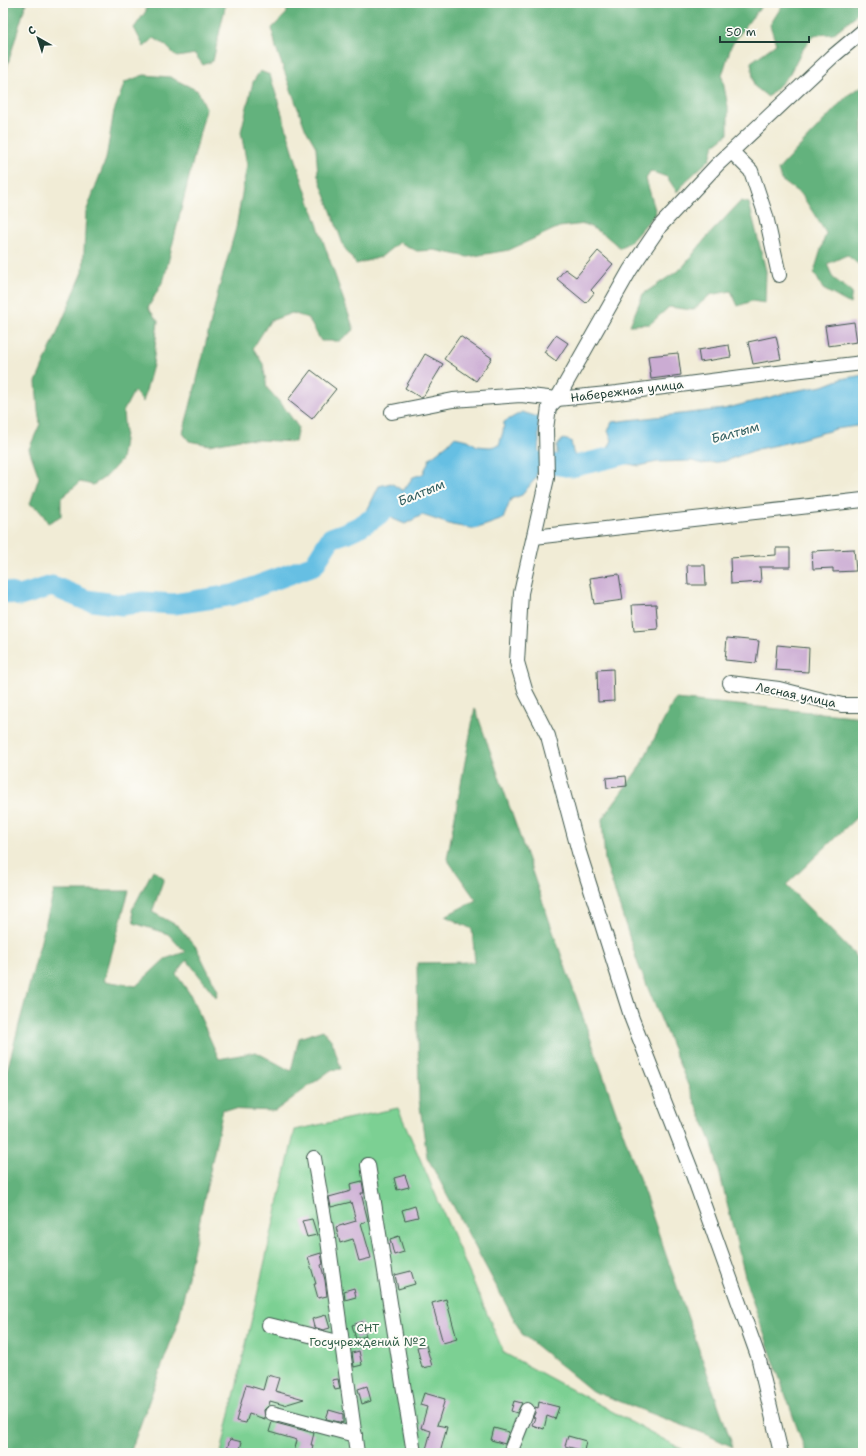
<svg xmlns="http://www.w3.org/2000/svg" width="866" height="1456" viewBox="0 0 866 1456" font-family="'Shantell Sans',sans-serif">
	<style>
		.green { fill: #7bd093; stroke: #4d8664 }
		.forest { fill: #64b27d; stroke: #427858 }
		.water { fill: #66bfe3; stroke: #427e8c }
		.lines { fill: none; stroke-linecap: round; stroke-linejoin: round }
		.river { stroke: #66bfe3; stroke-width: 21 }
		.building { fill: #cbacd3 }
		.minor-casing { stroke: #3e574c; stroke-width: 16 }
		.minor { stroke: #fff; stroke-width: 14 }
		.labels { text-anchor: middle; stroke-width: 4; stroke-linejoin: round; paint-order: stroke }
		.street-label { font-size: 12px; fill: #1f3d34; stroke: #fdfcf7 }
		.park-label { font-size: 12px; fill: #36624c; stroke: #fdfcf7 }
		.water-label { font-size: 13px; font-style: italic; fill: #315e60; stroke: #fdfcf7 }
	</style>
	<rect width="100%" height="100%" fill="#fdfcf7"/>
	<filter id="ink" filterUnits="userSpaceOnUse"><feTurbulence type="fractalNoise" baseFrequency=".025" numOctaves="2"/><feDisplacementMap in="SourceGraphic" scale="8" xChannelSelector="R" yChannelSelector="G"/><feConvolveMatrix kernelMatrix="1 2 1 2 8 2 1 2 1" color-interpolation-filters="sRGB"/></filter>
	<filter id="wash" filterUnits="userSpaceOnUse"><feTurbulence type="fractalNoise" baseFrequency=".012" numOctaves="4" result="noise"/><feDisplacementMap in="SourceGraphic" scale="16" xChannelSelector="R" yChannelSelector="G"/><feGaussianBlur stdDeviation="0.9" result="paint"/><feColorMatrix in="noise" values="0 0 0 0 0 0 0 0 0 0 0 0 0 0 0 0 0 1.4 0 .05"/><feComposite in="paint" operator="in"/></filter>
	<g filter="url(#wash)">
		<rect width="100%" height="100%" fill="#f1ecd6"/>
		<polygon class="green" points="398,1108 504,1353 689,1453 221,1453 295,1130"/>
		<g class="forest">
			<polygon points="3,3 26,3 3,80"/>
			<polygon points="146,3 226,3 213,61 203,65 195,54 177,57 165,45 154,38 144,47 134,28 146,11"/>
			<polygon points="287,3 762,3 763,5 750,20 731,46 722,76 728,107 728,134 714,145 710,159 686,181 677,192 667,177 650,171 646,179 656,213 631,241 620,248 605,235 585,224 559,227 509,250 468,257 434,250 417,251 399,242 381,257 356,264 344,247 318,175 316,147 305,128 276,48 272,28 287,13"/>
			<polygon points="787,3 863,3 863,4 856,15 833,34 814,35 801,52 789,75 768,97 754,86 751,62 776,44 770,25 780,9"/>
			<polygon points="260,71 270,75 304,186 354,330 339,341 321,341 308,318 292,313 270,321 253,348 263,364 267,388 284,407 298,427 295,442 240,439 209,445 189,441 183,433 196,384 218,292 236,228 247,165 241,132 253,82"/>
			<polygon points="144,75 170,77 198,91 206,108 164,279 148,308 158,321 153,365 143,402 134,391 123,412 125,433 121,460 107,476 93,485 80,482 61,498 61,516 48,523 40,510 30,504 39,477 29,449 40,424 38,410 36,382 83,272 86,212 106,159 114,111 125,82"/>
			<polygon points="863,86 863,268 847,255 827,264 833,278 852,292 850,304 823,289 814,272 826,233 802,195 781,180 778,170 801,145 848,95"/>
			<polygon points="741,201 749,203 766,271 765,303 752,301 738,306 731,291 710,295 693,310 669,307 650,324 630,325 643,294 682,268 706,238"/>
			<polygon points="675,699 863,717 863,811 786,885 863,963 863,1453 806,1453 748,1288 712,1143 638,964 605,861 602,819 639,768"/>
			<polygon points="475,708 733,1447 703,1433 592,1391 522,1334 427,1157 419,1099 417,963 475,962 472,929 445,916 476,900 447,859"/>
			<polygon points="153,870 164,878 152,912 178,926 196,947 218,991 216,997 187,960 176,974 190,994 219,1059 256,1052 291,1071 299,1038 323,1030 332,1041 341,1069 331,1070 275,1111 223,1109 179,1319 130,1453 3,1453 3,1086 54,891 129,891 104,981 136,986 165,959 185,952 168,934 134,923 132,910"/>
		</g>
		<g class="water">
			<polygon points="863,375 863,425 836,429 790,442 758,449 725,461 702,464 692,461 657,462 639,466 619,462 608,462 605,455 612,440 608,431 612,422 724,409 794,391 823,386 841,379"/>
			<polygon points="522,412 538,417 539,441 536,478 522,495 511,499 503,519 475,529 452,525 422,515 405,524 393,519 388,514 377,521 370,529 361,523 379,486 391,483 403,491 413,477 423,474 430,458 448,444 454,437 468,440 477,446 490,447 499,445 503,432 504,422"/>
			<polygon points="563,439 571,441 573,452 578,463 574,471 561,471 557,463 557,446"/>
		</g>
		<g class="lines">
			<g class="river">
				<polyline points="508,464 527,460 571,467 634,452"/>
				<path d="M3,591L20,596L52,586L86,600L122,605L143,602L174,604L233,595L314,565L331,538C351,532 370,522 386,509"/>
			</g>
		</g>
		<g id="blocks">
			<g class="building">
				<polygon points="598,251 613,264 591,290 594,293 586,303 557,279 565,269 576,277"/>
				<polygon points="854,322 857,342 828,346 825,326"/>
				<polygon points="556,335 568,343 556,361 544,352"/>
				<polygon points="460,336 492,358 476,381 444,359"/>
				<polygon points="776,336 781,359 753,364 748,342"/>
				<polygon points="729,345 731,357 700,362 698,350"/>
				<polygon points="678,353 681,375 651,379 648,356"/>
				<polygon points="425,354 443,364 423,397 421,398 405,388"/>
				<polygon points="311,370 336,389 312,419 288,400"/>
				<polygon points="776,548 790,548 790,567 760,567 761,582 731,584 730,558 776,555"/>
				<polygon points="854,549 856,571 833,572 833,568 813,569 812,551"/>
				<polygon points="687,565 705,565 706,585 688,585"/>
				<polygon points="619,574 623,600 594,604 590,578"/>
				<polygon points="656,604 658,629 634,631 632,605"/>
				<polygon points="727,638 759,641 756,663 725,660"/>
				<polygon points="777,645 809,648 808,672 775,670"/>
				<polygon points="613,669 614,701 598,702 597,670"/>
				<polygon points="626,776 627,786 607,788 606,778"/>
				<polygon points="405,1175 409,1187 397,1190 394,1178"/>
				<polygon points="362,1181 364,1193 361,1193 368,1221 361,1223 371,1258 359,1261 353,1239 340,1243 336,1227 356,1221 351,1202 331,1207 329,1197 351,1191 350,1184"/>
				<polygon points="415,1206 418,1217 405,1220 402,1210"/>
				<polygon points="312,1219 317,1235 307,1237 302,1221"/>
				<polygon points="399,1236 404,1252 394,1255 390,1239"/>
				<polygon points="321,1253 323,1264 321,1265 325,1280 327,1296 318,1298 314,1284 316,1284 308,1257"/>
				<polygon points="411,1271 415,1284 398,1289 395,1275"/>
				<polygon points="354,1288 356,1297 345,1300 344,1291"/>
				<polygon points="446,1299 457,1339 443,1343 432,1303"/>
				<polygon points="326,1315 330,1328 323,1330 314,1327 312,1319"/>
				<polygon points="362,1322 366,1336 356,1339 352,1325"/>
				<polygon points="426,1345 432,1366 422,1368 417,1347"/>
				<polygon points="359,1351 362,1365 354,1367 352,1353"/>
				<polygon points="267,1375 279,1378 275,1391 304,1399 284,1405 270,1401 269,1405 264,1410 265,1419 249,1414 246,1423 236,1421 246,1385 263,1390"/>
				<polygon points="338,1379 340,1389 335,1390 332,1380"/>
				<polygon points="367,1386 371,1401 362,1404 358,1389"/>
				<polygon points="424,1393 445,1399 437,1425 447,1427 440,1453 425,1453 431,1431 421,1428 427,1407 420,1405"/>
				<polygon points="514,1401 522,1403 517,1413 511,1411"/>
				<polygon points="539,1402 559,1407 555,1419 547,1416 544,1429 532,1425 535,1418 533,1417 535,1413 535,1407 538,1408"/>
				<polygon points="329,1410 343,1414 343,1423 326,1419"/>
				<polygon points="272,1422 314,1433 311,1445 313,1445 311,1453 294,1453 297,1440 269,1432"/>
				<polygon points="494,1428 509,1432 505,1444 491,1440"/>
				<polygon points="568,1436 586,1441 584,1451 565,1446"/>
				<polygon points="230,1439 242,1442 239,1453 226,1453"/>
			</g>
		</g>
	</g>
	<g filter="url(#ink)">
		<use href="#blocks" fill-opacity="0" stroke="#3e574c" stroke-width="1"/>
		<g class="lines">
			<g class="minor-casing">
				<g id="minor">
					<polyline points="732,152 751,171 766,216 779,275"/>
					<polyline points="392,412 453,400 521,395 557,399 617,393 750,376 863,363"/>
					<polyline points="534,537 863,500"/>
					<polyline points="730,683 779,689 842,705 863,705"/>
					<polyline points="314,1158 328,1240 357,1453"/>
					<polyline points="368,1165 414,1453"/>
					<polyline points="269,1325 342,1343"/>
					<polyline points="272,1413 355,1435"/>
					<polyline points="510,1453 527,1410"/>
					<polyline points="781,1453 758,1356 693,1175 632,1019 579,852 548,736 526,693 517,662 521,593 547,478 546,429 549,407 557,399 630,270 660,226 717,165 832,57 863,31"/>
				</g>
			</g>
			<use href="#minor" class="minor"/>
		</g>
	</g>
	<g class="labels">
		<g class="street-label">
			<text transform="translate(627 391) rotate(-7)" y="4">Набережная улица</text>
			<text transform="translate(796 695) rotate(12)" y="4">Лесная улица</text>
		</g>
		<g class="park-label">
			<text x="368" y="1332">СНТ<tspan x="368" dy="14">Госучреждений №2</tspan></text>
		</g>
		<g class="water-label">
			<text transform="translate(735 432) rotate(-15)" y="5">Балтым</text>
			<text transform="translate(421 492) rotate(-22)" y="5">Балтым</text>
		</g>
	</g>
	<rect width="866" height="1456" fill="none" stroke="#fdfcf7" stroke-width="16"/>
	<g transform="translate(38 38) rotate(321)" stroke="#fdfcf7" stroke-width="3" paint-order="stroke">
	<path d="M0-3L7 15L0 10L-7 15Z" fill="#1f3d34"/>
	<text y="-6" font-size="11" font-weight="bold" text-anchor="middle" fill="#1f3d34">С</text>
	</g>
	<path d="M720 36v6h89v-6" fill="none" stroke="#1f3d34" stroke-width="2"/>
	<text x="726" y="36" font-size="12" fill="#1f3d34" stroke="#fdfcf7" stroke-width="3" paint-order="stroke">50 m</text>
</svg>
